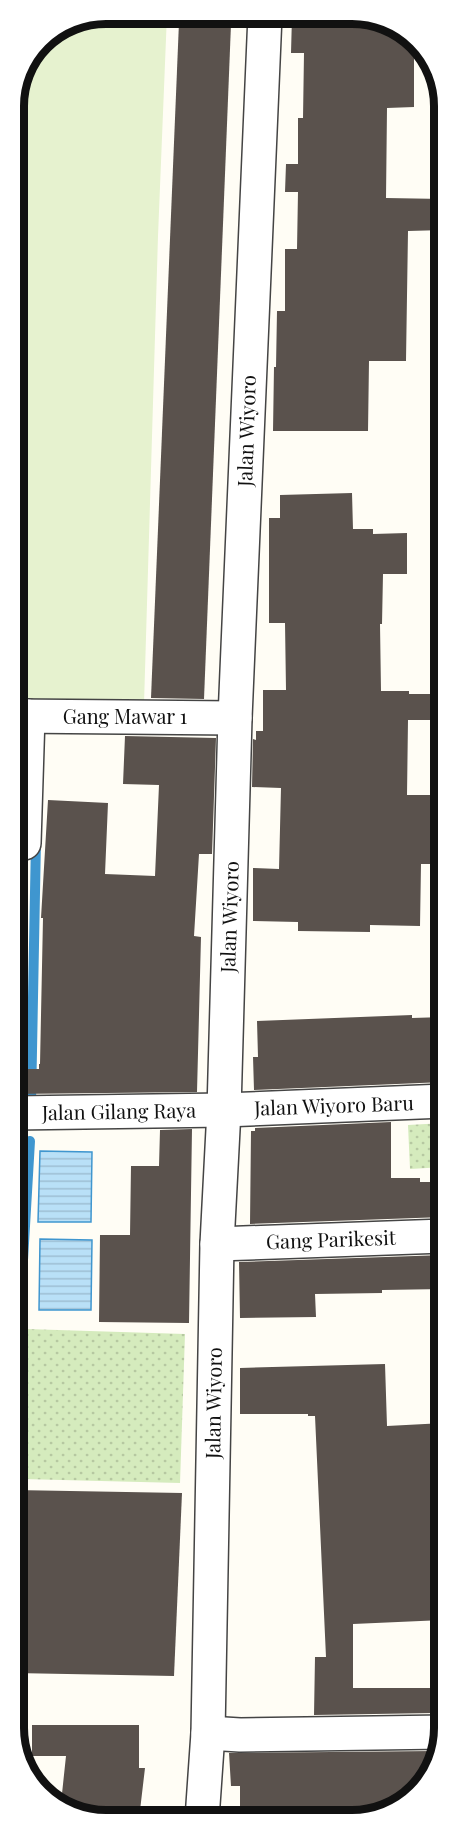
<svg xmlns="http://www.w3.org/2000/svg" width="458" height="1834" viewBox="0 0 458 1834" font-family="'Playfair Display',serif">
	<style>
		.grass { fill: url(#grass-dots) }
		.pitch { fill: #e6f2cf }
		.water { fill: url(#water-rules); stroke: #3f96cf; stroke-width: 1.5 }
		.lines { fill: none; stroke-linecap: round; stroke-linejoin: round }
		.stream { stroke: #3f96cf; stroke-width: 10 }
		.building { fill: #5a524d }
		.minor-casing { stroke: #444; stroke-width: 36 }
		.minor { stroke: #fff; stroke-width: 33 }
		.labels { text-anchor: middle; stroke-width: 6; stroke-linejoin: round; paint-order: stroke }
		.street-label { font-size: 20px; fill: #111; stroke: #fff }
		.rim { fill: none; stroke: #111; stroke-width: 8 }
	</style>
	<defs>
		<pattern id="grass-dots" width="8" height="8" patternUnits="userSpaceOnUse" patternTransform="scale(1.5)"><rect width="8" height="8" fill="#d5ebbd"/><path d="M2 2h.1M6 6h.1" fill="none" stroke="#b6c8a1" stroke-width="1.8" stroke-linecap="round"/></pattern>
		<pattern id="water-rules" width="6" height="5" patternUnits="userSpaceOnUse" patternTransform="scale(1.5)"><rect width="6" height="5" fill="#b9e0f7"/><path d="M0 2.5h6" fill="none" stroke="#9ebfd3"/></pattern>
	</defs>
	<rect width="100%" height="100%" fill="#fffdf5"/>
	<g class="grass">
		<polygon points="444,1123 444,1167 410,1169 408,1125"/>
		<polygon points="26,1329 185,1334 180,1483 22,1479"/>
	</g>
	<polygon class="pitch" points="106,14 167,14 158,236 144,704 14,703 14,100 41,40"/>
	<g class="water">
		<polygon points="40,1151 92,1152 91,1222 38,1222"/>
		<polygon points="40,1239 92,1240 91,1310 39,1310"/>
	</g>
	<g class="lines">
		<g class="stream">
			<polyline points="31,1103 36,840"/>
			<polyline points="23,1260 30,1141"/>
			<polyline points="14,1428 23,1285"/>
		</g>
	</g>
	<g class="building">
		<polygon points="292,16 376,17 414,40 414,107 387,108 386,198 444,199 444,230 408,231 406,361 369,361 368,431 273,431 274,367 276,367 277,311 285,311 285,249 297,249 298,192 285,192 286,164 298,164 298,118 303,118 304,53 291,53"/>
		<polygon points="179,22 231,24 204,699 151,698"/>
		<polygon points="352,493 353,529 373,529 373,534 407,533 407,574 383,574 382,624 380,624 381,691 409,691 409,694 444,694 444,720 408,720 407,795 435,795 434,864 421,864 420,926 370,925 370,932 298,931 298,922 253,921 253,868 279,869 281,788 252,787 253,739 256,740 256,731 263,731 263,690 286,690 285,623 269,623 269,518 280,518 280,495"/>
		<polygon points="125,736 216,738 212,854 199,854 194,936 201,937 197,1092 14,1094 14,1069 39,1069 39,1064 40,1064 43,918 41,918 48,800 108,803 105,874 155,876 159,785 123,784"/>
		<polygon points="412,1015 412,1018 444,1017 444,1082 254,1090 253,1057 258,1057 257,1021"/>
		<polygon points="391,1122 391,1178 420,1178 420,1182 444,1182 444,1217 250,1224 251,1131 255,1131 255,1128"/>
		<polygon points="192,1129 189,1323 99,1322 100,1235 130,1235 131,1166 159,1166 160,1130"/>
		<polygon points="444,1255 444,1289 382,1290 382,1293 315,1294 316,1317 240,1318 239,1262"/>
		<polygon points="385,1364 387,1426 444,1423 444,1558 441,1558 443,1620 353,1624 353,1688 434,1688 434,1713 314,1715 315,1657 326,1657 315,1416 308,1416 308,1414 240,1414 240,1368"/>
		<polygon points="14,1490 182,1493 174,1676 14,1673"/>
		<polygon points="32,1725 139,1725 139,1768 145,1768 139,1819 88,1819 61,1803 66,1756 32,1756"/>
		<polygon points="435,1751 435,1757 421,1789 364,1820 278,1819 278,1816 240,1816 240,1786 231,1786 229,1753"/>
	</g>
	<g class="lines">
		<g class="minor-casing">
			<g id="minor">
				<polyline points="14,716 235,718"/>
				<polyline points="14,844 24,843 28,716"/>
				<polyline points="14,1113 224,1110 444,1101"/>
				<polyline points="217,1244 444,1236"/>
				<polyline points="208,1733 240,1735 444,1732"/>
				<polyline points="202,1819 208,1733 217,1244 224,1110 235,718 265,15"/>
			</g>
		</g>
		<use href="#minor" class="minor"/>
	</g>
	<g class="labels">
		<g class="street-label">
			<text transform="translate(247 431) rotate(-88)" y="7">Jalan Wiyoro</text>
			<text x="125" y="724">Gang Mawar 1</text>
			<text transform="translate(230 917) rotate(-88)" y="7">Jalan Wiyoro</text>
			<text transform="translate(334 1106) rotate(-2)" y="7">Jalan Wiyoro Baru</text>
			<text transform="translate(119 1112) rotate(-1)" y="7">Jalan Gilang Raya</text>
			<text transform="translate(331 1240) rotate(-2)" y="7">Gang Parikesit</text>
			<text transform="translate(214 1403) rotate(-89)" y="7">Jalan Wiyoro</text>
		</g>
	</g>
	<path d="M0 0H458V1834H0ZM106 24H352A82 82 0 0 1 434 106V1728A82 82 0 0 1 352 1810H106A82 82 0 0 1 24 1728V106A82 82 0 0 1 106 24Z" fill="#fff" fill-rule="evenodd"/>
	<path class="rim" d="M106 24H352A82 82 0 0 1 434 106V1728A82 82 0 0 1 352 1810H106A82 82 0 0 1 24 1728V106A82 82 0 0 1 106 24Z"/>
</svg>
